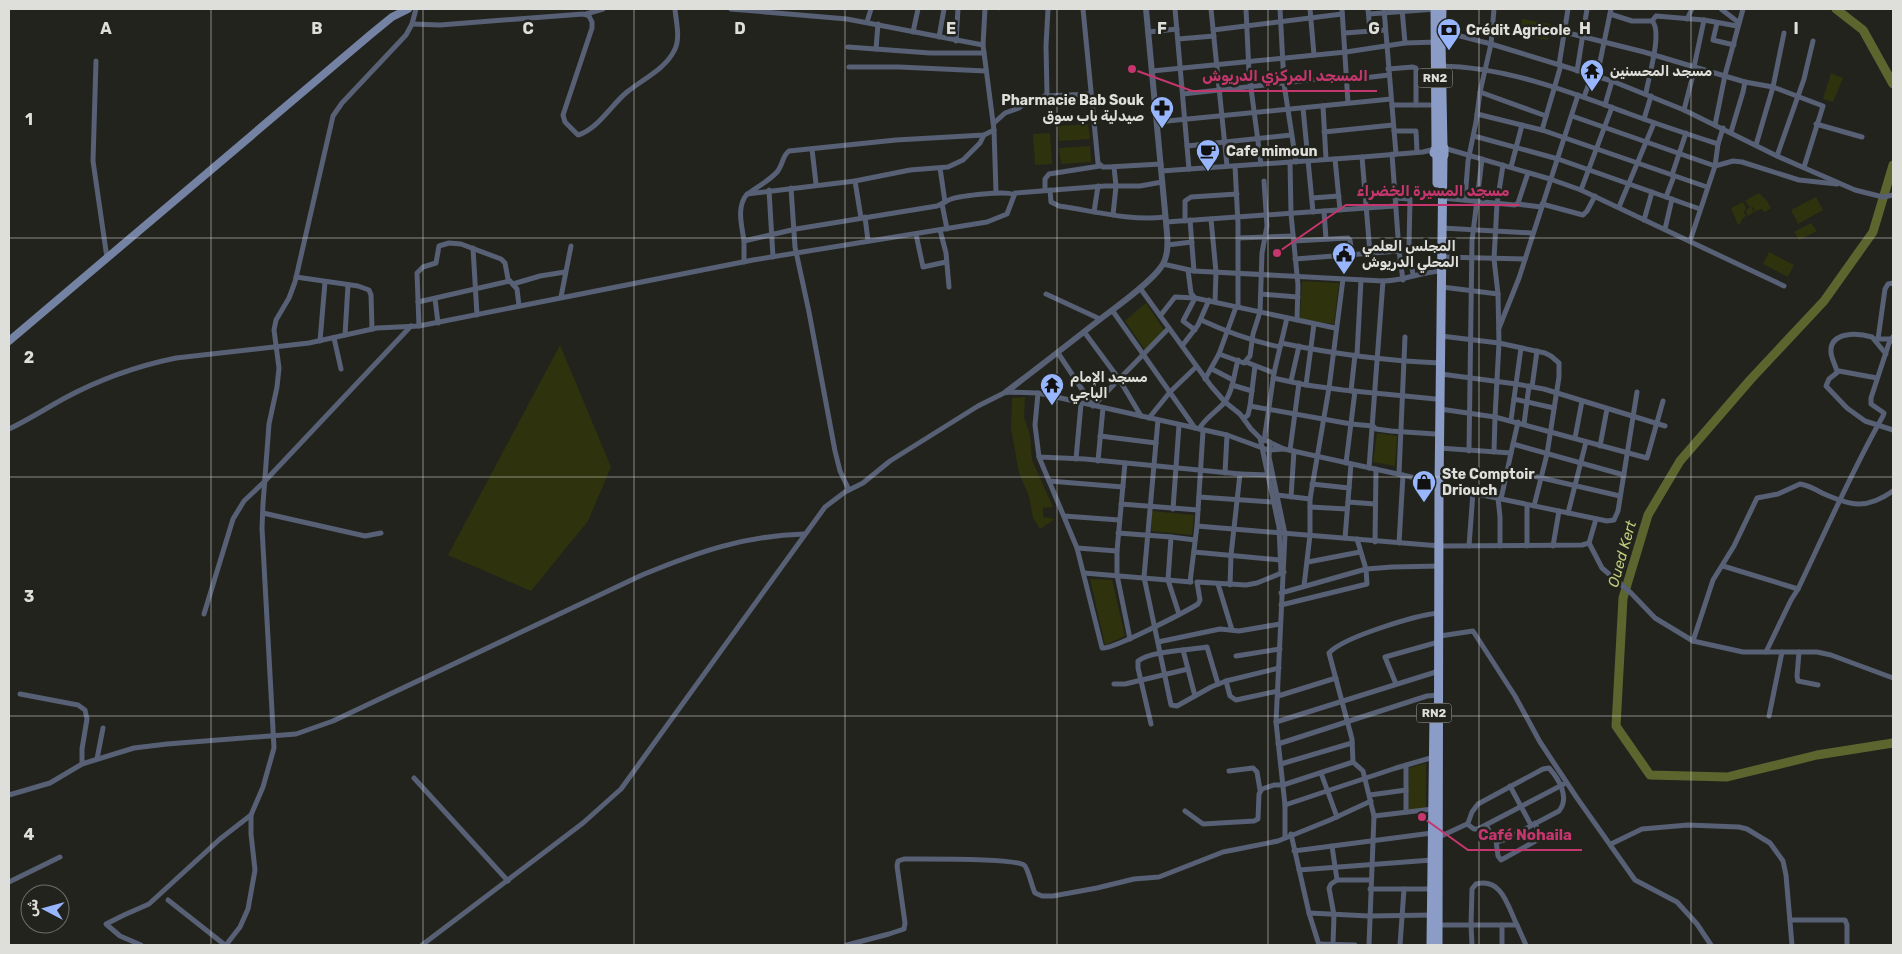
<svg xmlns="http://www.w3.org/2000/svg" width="1902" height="954" viewBox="0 0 1902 954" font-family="Rubik,'Noto Naskh Arabic',sans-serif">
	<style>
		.green { fill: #2e330d }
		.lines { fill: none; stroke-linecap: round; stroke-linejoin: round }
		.stream { stroke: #5d652f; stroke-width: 1 }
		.river { stroke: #5d652f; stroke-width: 9 }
		.minor { stroke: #576074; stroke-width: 5 }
		.tertiary { stroke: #576074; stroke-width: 6 }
		.secondary { stroke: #7482a3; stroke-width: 8 }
		.primary { stroke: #8b9dc7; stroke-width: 9 }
		.grid { fill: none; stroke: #dedfdb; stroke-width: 1; stroke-opacity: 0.55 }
		.labels { text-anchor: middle; stroke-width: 5; stroke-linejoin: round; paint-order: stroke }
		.shield { fill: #22231d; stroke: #a6a7a2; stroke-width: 1 }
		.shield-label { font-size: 12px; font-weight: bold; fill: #dedfdb }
		.poi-label { font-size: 14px; font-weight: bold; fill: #dedfdb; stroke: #22231d; text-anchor: start }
		.water-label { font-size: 15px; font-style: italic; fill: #bdcb79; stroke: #22231d }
		.grid-label { font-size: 16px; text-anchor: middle; font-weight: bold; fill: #dedfdb; stroke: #22231d; stroke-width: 5; stroke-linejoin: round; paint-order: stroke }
		.leader { fill: none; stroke: #c6366e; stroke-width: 2 }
		.callout-dot { fill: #c6366e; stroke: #22231d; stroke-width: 2 }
		.callout-label { font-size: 15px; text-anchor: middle; font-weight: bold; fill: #c6366e; stroke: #22231d; stroke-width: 5; stroke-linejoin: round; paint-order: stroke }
	</style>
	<rect width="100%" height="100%" fill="#22231d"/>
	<g class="green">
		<polygon points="1522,19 1551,24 1548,40 1520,35"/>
		<polygon points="1831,73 1843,78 1833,102 1823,99"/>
		<polygon points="1088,124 1090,139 1059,141 1058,126"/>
		<polygon points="1050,133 1052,164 1035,165 1033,134"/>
		<polygon points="1090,146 1091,162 1061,164 1059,148"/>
		<polygon points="1759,193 1767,201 1771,208 1765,212 1761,209 1755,212 1753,207 1751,207 1754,212 1748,216 1746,211 1750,207 1745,201"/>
		<polygon points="1816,197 1823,210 1798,224 1791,210"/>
		<polygon points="1743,202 1746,208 1744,212 1746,216 1742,219 1740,224 1738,225 1731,208"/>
		<polygon points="1811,223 1817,231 1799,240 1794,232"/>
		<polygon points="1769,252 1794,265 1788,277 1763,264"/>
		<polygon points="1302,281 1339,283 1334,324 1300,319"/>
		<polygon points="1146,303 1164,330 1145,350 1125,321"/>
		<polygon points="560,345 611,467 588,521 531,591 448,555"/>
		<polygon points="1025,397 1024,417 1030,435 1032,460 1053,507 1043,508 1043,517 1055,519 1040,529 1033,518 1029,496 1019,473 1011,428 1012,398"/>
		<polygon points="1377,433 1397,436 1395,466 1373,462"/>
		<polygon points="1152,511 1194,515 1192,535 1151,531"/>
		<polygon points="1090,579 1112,580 1125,636 1105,645"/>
		<polygon points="1426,763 1426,808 1407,810 1409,768"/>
	</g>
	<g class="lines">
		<polyline class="stream" points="999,10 999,9"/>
		<g class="river">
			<polyline points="1836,9 1863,30 1893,84"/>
			<polyline points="1893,165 1873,232 1824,301 1751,379 1680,461 1648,515 1623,598 1616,726 1650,775 1727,777 1817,755 1893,743"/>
		</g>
		<g class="minor">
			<polyline points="731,9 847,19 983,45"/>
			<polyline points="985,9 983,45 994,130 996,192"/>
			<polyline points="1083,9 1098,163 1103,167 1108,167 1161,164"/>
			<polyline points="1175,9 1189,169"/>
			<polyline points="1211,9 1227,166"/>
			<polyline points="1246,9 1249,73 1261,164"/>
			<polyline points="1280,9 1284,84 1296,162"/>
			<polyline points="1310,9 1314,55"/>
			<polyline points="1342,9 1348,103"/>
			<polyline points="1368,9 1370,31"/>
			<polyline points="1384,9 1396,154"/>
			<polyline points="1402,9 1405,43"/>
			<polyline points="1721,9 1738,22"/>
			<polyline points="586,14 603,9"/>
			<polyline points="1369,14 1436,9"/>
			<path d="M1610,14L1632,21H1652C1663,31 1648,79 1646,93"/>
			<polyline points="1687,19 1692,9"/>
			<polyline points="1652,21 1656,16 1704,20 1737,26"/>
			<polyline points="867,22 871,9"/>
			<polyline points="1717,23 1713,40 1734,45"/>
			<path d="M412,24L440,25L583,14L589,16L592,22V28L563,115L565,122L578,135C598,129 611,105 627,92C643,79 665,69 674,51C681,39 676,22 675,9"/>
			<polyline points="1213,30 1342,14"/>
			<polyline points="1441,31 1491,44 1612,81 1684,110 1777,156 1855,190 1883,197 1893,195"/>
			<polyline points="913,32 918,9"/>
			<polyline points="1148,32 1177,29"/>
			<polyline points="1564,32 1644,52 1745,82 1773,87 1823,106 1804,167"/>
			<polyline points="1345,33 1385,30"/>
			<polyline points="939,37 944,9"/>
			<polyline points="1178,39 1214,36"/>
			<polyline points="956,41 958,9"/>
			<polyline points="848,47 930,53 984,53"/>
			<polyline points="876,49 878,24"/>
			<polyline points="96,61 93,161 107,258"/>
			<polyline points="1559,65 1568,9"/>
			<path d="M1441,66C1505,67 1568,91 1627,113C1657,124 1687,134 1718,144"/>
			<polyline points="849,67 899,67 986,71"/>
			<polyline points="1694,67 1704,20"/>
			<polyline points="1388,69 1413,67 1416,68 1416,105"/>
			<polyline points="1152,71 1346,52 1405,43 1438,42"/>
			<polyline points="1577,71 1587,9"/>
			<polyline points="1597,76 1611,9"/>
			<polyline points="1346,80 1389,75"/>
			<polyline points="1480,92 1546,116"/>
			<polyline points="1183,94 1346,76"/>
			<polyline points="1045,96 1091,94"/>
			<polyline points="1584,97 1592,75"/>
			<polyline points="1392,105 1437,105"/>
			<polyline points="1605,105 1612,81"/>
			<polyline points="1323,106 1326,159"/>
			<polyline points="1303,108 1313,212"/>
			<polyline points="1684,110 1695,67"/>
			<polyline points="1477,114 1542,130 1707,187"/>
			<polyline points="1572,116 1715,166 1733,161 1742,162 1799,180 1837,184"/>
			<polyline points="1644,119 1651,96"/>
			<polyline points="1157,122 1391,99"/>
			<polyline points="994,123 1005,113 1019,108 1027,101 1042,98 1047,94 1046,46 1048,9"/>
			<polyline points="1816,124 1862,137"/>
			<polyline points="1715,125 1725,75 1743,9"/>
			<polyline points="1542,130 1561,65"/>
			<polyline points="1394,131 1416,131 1417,152"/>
			<polyline points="1324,132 1393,125"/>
			<polyline points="1731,132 1743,92 1745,82"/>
			<polyline points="1474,136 1558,159 1700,209"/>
			<polyline points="1756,145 1773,87 1784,33"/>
			<polyline points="1187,146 1291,135"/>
			<polyline points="1444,148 1550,179 1581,190 1784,286"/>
			<polyline points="812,149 816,184"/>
			<polyline points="1392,154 1399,251 1403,280"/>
			<polyline points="1777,156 1804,79 1813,41"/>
			<polyline points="1362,157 1370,253"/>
			<polyline points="1335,159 1340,210"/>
			<polyline points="1290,162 1291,214 1298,285 1297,320"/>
			<polyline points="1235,166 1238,224 1238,307"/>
			<polyline points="1511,167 1522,125"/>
			<polyline points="940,168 945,202"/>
			<polyline points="1161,171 1362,157 1423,152 1435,149"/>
			<polyline points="1672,175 1686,133"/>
			<polyline points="855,181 861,218"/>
			<polyline points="791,188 795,247 809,312 835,451 840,471 849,490"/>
			<polyline points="769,190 773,257"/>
			<polyline points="1045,190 1045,179 1049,174 1100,166"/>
			<path d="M1050,190L1051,202L1059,206C1094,211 1129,221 1165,217"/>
			<polyline points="1581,190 1612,107"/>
			<path d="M748,194C757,187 770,180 777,172C783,165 782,156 789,151L896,140L984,135L994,130"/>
			<polyline points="1666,197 1674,176"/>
			<polyline points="1312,198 1339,196"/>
			<polyline points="1395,198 1410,199 1409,246 1413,275"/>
			<polyline points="1442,198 1515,205 1518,203 1528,173"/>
			<polyline points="1465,200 1468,161 1476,122 1480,92 1491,44 1494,9"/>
			<polyline points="942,204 947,229"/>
			<polyline points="1517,204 1541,207"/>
			<polyline points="1542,204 1583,215 1587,211 1595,196"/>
			<polyline points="1619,207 1654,123"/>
			<polyline points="1324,211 1326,239"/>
			<polyline points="1094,212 1098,186"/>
			<polyline points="1113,215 1116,186 1114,167"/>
			<polyline points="865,217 868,241"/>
			<polyline points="1211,219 1216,272 1215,302"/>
			<polyline points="1190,220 1194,271"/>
			<polyline points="1644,220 1652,192"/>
			<polyline points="1185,221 1185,201 1191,197 1237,194"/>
			<polyline points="1166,222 1395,206"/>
			<polyline points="1442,228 1532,233"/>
			<polyline points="1665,229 1672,199"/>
			<polyline points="940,230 946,253 949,287"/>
			<polyline points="916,234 923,267 946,262"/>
			<polyline points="1238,238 1293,236"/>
			<path d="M744,241C742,226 736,207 747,194L855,181L910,170L948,167L963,160L980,143L984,135"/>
			<polyline points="1294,241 1348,238 1350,240 1352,255"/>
			<polyline points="1690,241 1715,166 1718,144 1723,128"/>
			<polyline points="1167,245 1192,242"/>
			<polyline points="473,248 477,315"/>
			<polyline points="1442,257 1525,259"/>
			<polyline points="1295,259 1399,251"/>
			<path d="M744,262V241L796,229L937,206C942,204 946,201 951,199C960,196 1008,190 1014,195"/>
			<path d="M1163,264L1194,271L1383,281C1404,281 1420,272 1441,271"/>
			<polyline points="1188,270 1191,293 1195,298 1335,328"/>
			<polyline points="296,277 358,286 369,290 371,295 372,329"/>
			<polyline points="513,284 540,276 565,272"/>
			<polyline points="1442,287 1498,294"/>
			<polyline points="1140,288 1211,386 1225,402 1240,414 1251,429 1260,438 1279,527 1281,573"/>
			<polyline points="1046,294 1100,319"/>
			<polyline points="1261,294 1298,297"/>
			<polyline points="561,297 571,246"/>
			<polyline points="435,299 438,323"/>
			<polyline points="418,302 510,281"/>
			<polyline points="1112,310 1195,428"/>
			<polyline points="1160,316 1175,297 1195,298 1183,321 1195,330"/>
			<path d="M1201,320C1227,332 1251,341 1280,347"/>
			<polyline points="419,326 417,273 423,267 436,263 439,246 449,243 461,244 501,259 505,263 508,279 517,289 519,306"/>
			<polyline points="1499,328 1519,278 1578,95"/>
			<polyline points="1085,333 1119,379 1141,416"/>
			<polyline points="345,335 348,285"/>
			<polyline points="1441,336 1499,343 1545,353 1551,356 1559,363 1559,377 1547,454 1534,506"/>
			<polyline points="334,338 341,369"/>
			<polyline points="1875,339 1892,339"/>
			<polyline points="1878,339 1885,289 1888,284 1893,283"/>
			<polyline points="320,341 325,282"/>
			<path d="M1281,343C1334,354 1387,361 1441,363"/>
			<polyline points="1182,346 1198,325 1209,300"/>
			<polyline points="1058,353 1093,406 1169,328"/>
			<polyline points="1219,354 1244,363 1250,356 1253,334 1260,312 1262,253 1267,226 1264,181"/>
			<polyline points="1357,355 1361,280"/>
			<polyline points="1246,362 1274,373"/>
			<polyline points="1212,369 1233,380"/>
			<path d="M1837,371C1835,365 1832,359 1831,353C1829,331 1858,333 1872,337L1886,354"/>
			<polyline points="1441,374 1516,384 1544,389 1665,426"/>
			<polyline points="1273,378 1306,385 1343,390 1436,399"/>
			<polyline points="1877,378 1839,371 1829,379 1826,386 1847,408 1865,421 1893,430"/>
			<polyline points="1205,379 1219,354 1236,307"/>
			<polyline points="1291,381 1299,346"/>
			<polyline points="1232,385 1252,391"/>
			<polyline points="1306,385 1314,324"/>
			<polyline points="1532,387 1537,351"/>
			<polyline points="1351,391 1355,355"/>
			<path d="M1038,393L1035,425L1039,457L1077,548L1102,648C1112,650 1185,612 1198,604L1200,600L1197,582L1246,585L1257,583L1284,572"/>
			<polyline points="1514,399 1554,408"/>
			<polyline points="1250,406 1255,366"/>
			<polyline points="1440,409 1495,417 1499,343 1498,294 1494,259 1497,204 1503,165"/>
			<polyline points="1149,418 1170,392 1196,367"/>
			<polyline points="1244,418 1248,415 1250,406 1351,424 1373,426 1376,429 1391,431 1435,434"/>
			<polyline points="1158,420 1144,577 1171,705 1177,706 1211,687 1226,681 1279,668"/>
			<polyline points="1511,420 1521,348"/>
			<polyline points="1524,424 1529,386"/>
			<path d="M9,429C28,420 45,409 63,399C98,380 137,366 176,358L309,343L377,328L419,326L753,260L987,222L1007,214L1015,193L1105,186H1140L1162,182"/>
			<path d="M1199,429C1205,418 1216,412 1224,403C1233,391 1234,374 1238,360"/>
			<polyline points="1100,436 1156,443"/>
			<polyline points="1575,438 1582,401"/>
			<polyline points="1264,441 1274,373 1287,318"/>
			<polyline points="1267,441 1284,449 1434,482"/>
			<polyline points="1270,442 1269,457 1285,534 1276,722 1285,805 1285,837"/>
			<polyline points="1513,444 1518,422"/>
			<polyline points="1600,446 1607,409"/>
			<polyline points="1439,448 1511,453"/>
			<polyline points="1290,450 1299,383"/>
			<polyline points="1469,451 1472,241 1482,159"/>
			<polyline points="1494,452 1495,417 1647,458 1663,401"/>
			<polyline points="1039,457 1085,459 1240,474 1231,555 1230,585"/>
			<polyline points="1076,459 1081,404"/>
			<polyline points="1098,461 1103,408"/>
			<polyline points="1125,463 1117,551 1117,575 1130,639"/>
			<polyline points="1346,463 1355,391"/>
			<polyline points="1369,468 1383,281"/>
			<polyline points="1507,470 1620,496"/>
			<polyline points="1225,473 1227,435"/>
			<polyline points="1240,474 1270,475"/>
			<polyline points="1399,474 1405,337"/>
			<polyline points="1049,481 1123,487"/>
			<polyline points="1312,484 1349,488"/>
			<polyline points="1439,486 1607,521 1614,520 1618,511 1637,392"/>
			<polyline points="1277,495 1310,499"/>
			<polyline points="1199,497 1273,502"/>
			<polyline points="1291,497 1294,451"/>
			<polyline points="1498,498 1500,517 1500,546"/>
			<polyline points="1501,499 1513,444 1624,475"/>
			<polyline points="1348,502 1375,504"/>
			<polyline points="1121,504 1198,510"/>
			<polyline points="1310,507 1347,509"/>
			<polyline points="1173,509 1179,425"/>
			<polyline points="263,513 365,536 381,533"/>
			<polyline points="1568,513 1586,442"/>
			<polyline points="1064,516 1119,520"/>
			<polyline points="1197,526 1440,546 1582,545 1589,543 1596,519"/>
			<polyline points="1118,533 1171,537 1168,580 1179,614"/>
			<polyline points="1171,537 1195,540"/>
			<polyline points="1345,538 1351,464"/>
			<polyline points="1375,542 1376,469"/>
			<polyline points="1399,543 1403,475"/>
			<polyline points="1589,543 1602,568 1631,593 1655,618 1693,641 1743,652 1817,652 1831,655 1893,678"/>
			<polyline points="1469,546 1473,492"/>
			<polyline points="1527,546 1527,505"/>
			<polyline points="1553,546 1559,511"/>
			<polyline points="1077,548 1117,551"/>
			<polyline points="1194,552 1280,560"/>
			<polyline points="1308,562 1360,552"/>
			<polyline points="1723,566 1798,589"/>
			<polyline points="1084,573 1191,582"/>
			<polyline points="1190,582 1197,526 1203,431"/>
			<polyline points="1218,584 1232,630"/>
			<polyline points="1304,586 1310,535 1310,499 1329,388 1343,279"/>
			<polyline points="1281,593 1366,569 1392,567 1440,566"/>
			<polyline points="1281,605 1367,584 1366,569 1357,539"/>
			<polyline points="204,614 233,519 244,501 264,482 411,326"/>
			<polyline points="1440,636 1473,631 1515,696 1540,742 1577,798 1635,880 1677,902 1697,924 1711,945"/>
			<path d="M1693,641L1713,580L1734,546L1757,498L1778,494L1800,484C1808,485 1815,489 1822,493C1851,506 1866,510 1893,491"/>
			<polyline points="1158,642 1220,629 1239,631 1280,624"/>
			<polyline points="1183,650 1195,696"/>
			<path d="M1766,652L1791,600L1798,589C1826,531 1851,472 1883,416L1884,413L1871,404V398L1889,343L1893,337"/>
			<polyline points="1799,652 1797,676 1798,681 1818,685"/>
			<polyline points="1236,656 1280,649"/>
			<polyline points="1226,681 1230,696 1236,700 1278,691"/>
			<polyline points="1114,684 1125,684 1188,669"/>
			<polyline points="1396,684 1385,657 1435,643"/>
			<polyline points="20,694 78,705 85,710 87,719 82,749 82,764"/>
			<polyline points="1278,696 1336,678"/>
			<polyline points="1769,716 1782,652"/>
			<polyline points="1276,722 1439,671"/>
			<path d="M1151,724L1138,668V661C1151,651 1189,650 1207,647L1218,684"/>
			<polyline points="1278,744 1427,696 1439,695"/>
			<polyline points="97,759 103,728"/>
			<polyline points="1281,764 1352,743"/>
			<polyline points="1229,771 1253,768 1257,772 1260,790"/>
			<polyline points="1321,773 1337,817"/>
			<polyline points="414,778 508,881"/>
			<polyline points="1510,786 1531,825"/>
			<path d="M9,795L50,783L82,764L134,748L167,744L296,734L333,721L642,575C698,552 743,536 804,534"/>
			<polyline points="1370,795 1406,790 1406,765"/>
			<polyline points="1285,805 1396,768 1434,757"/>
			<polyline points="1185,811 1203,824 1254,821 1258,819 1259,794 1262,789 1274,785 1283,785 1353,762"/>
			<polyline points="1406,812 1406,790"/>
			<polyline points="1374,816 1433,809"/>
			<path d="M1468,823L1472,812L1478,804L1543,769L1549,768C1559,779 1570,798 1559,811L1504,840L1498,842L1494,840L1486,825"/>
			<polyline points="1291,834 1309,913 1319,945"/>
			<polyline points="1439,837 1467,824 1474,829 1478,829 1564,784"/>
			<polyline points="1496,841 1498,856 1501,860 1541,838 1535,823"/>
			<polyline points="1611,844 1642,829 1688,825 1739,827 1747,829 1770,843 1783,861 1786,875 1792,945"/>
			<polyline points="1332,846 1337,880 1331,884 1329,888 1334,915 1333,944"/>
			<polyline points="1294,851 1432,833"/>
			<polyline points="1299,870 1432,860"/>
			<polyline points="1337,880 1370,880"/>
			<polyline points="9,882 60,857"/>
			<polyline points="1370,889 1431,889"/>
			<polyline points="168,900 225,945"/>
			<polyline points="1309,913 1369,916 1433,915"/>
			<polyline points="1790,920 1845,920 1847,925 1847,945"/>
			<path d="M1438,925H1471L1472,889L1476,884C1502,877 1508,907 1517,925"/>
			<polyline points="1319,944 1355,945"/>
			<polyline points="141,945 120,936 106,924 124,915 149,904 220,839 251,815"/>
			<polyline points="226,945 240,927 248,909 255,870 251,834 251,815 263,787 274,748 262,528 263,504 269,424 277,387 279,368 274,330 276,320 289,298 295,282 333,116 342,103 406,35 412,24 416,9"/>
			<polyline points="422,945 583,823 621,789 825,507 845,492 863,483 890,461 978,406 1006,392 1038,393 1227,435 1268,450 1284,449"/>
			<path d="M847,945L889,934L904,929L905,923L897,866L898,861L904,859C921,859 1014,858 1024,865C1028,867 1032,888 1035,893L1042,896H1053L1097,888L1134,879L1159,877L1223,852L1278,841L1330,820L1371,801"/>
			<path d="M1369,945L1374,816L1363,771L1353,762L1352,739L1329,653C1343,637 1417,615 1439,613"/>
			<polyline points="1400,945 1404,889"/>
			<polyline points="1472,945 1471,925 1517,925 1526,945"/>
			<polyline points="1502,945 1502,925"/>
		</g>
		<path class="tertiary" d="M1006,392C1039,367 1071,342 1103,317C1119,305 1154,280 1163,264C1170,251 1167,235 1166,222L1146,9"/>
		<polyline class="secondary" points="9,341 370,35 392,17 408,9"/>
		<g class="primary">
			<polyline points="1435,9 1436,147 1434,153 1439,157 1444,155 1444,148 1441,146 1436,147"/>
			<polyline points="1442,9 1441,42 1443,147"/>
			<polyline points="1437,156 1437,183"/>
			<polyline points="1431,945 1434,716"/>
			<polyline points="1438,945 1439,486 1443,156"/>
		</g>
	</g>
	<path class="grid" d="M211,9V945M423,9V945M634,9V945M845,9V945M1057,9V945M1268,9V945M1479,9V945M1691,9V945M9,238H1893M9,477H1893M9,716H1893"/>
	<defs>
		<g id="bank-pin" transform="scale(1.25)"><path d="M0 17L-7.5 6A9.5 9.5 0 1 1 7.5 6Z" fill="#97b6fd" stroke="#22231d"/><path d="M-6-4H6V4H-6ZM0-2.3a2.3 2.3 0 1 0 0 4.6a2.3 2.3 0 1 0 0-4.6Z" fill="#111"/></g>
		<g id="temple-pin" transform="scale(1.25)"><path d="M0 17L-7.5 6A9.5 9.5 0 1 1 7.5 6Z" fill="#97b6fd" stroke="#22231d"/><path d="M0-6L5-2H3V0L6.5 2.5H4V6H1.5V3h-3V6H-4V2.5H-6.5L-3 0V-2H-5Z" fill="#111"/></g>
		<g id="pharmacy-pin" transform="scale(1.25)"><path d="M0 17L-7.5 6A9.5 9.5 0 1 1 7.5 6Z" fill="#97b6fd" stroke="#22231d"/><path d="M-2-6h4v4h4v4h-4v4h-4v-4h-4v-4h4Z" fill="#111"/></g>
		<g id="cafe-pin" transform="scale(1.25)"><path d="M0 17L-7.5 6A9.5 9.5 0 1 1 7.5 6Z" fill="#97b6fd" stroke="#22231d"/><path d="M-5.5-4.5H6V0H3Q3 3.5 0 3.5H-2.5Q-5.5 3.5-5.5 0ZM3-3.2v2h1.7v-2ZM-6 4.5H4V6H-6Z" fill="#111"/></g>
		<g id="civic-pin" transform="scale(1.25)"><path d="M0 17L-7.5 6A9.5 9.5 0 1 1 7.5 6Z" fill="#97b6fd" stroke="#22231d"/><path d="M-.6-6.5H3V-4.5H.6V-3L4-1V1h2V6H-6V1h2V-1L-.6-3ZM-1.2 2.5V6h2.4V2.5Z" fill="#111"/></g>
		<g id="shop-pin" transform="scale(1.25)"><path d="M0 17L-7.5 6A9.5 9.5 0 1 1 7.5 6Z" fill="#97b6fd" stroke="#22231d"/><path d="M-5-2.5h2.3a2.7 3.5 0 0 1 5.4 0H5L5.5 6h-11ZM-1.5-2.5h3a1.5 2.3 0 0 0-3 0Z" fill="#111"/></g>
	</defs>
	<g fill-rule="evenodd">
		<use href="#bank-pin" x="1449" y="30"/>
		<use href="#temple-pin" x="1592" y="71"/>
		<use href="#pharmacy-pin" x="1162" y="108"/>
		<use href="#cafe-pin" x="1208" y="151"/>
		<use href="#civic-pin" x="1344" y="254"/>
		<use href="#temple-pin" x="1052" y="385"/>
		<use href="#shop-pin" x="1424" y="482"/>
	</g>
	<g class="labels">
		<g class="shield">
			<rect x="1417.5" y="68.5" width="35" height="19" rx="4"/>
			<rect x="1416.5" y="703.5" width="35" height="19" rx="4"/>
		</g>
		<g class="shield-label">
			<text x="1435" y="82">RN2</text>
			<text x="1434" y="717">RN2</text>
		</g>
		<g class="poi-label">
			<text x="1466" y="35">Crédit Agricole</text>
			<text x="1610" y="76">مسجد المحسنين</text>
			<text x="1144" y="105" text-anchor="end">Pharmacie Bab Souk<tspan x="1144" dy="16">صيدلية باب سوق</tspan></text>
			<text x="1226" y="156">Cafe mimoun</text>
			<text x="1362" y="251">المجلس العلمي<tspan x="1362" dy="16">المحلي الدريوش</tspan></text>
			<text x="1070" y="382">مسجد الإمام<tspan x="1070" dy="16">الباجي</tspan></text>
			<text x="1442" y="479">Ste Comptoir<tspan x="1442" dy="16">Driouch</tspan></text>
		</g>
		<g class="water-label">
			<text transform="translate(1622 554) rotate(-74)" y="5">Oued Kert</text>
		</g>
	</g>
	<g class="grid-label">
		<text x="106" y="34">A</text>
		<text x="317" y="34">B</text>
		<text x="528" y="34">C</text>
		<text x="740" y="34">D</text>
		<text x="951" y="34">E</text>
		<text x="1162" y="34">F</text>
		<text x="1374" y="34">G</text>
		<text x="1585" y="34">H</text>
		<text x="1796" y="34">I</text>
		<text x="29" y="125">1</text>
		<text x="29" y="363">2</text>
		<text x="29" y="602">3</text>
		<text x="29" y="840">4</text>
	</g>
	<path class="leader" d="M1132 69L1192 91H1377M1277 253L1346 205H1519M1422 817L1468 850H1582"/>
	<g class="callout-dot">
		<circle cx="1132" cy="69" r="5"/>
		<circle cx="1277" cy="253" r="5"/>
		<circle cx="1422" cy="817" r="5"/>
	</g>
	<g class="callout-label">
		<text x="1285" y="81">المسجد المركزي الدريوش</text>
		<text x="1433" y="196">مسجد المسيرة الخضراء</text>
		<text x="1525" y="840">Café Nohaila</text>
	</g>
	<rect width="1902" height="954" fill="none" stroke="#dedfdb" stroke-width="20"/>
	<g transform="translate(45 909) rotate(276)"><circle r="24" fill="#22231d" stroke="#6d6e69"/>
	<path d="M0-4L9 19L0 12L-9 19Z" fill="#97b6fd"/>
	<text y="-8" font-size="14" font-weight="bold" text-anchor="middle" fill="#dedfdb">ش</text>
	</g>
</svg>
